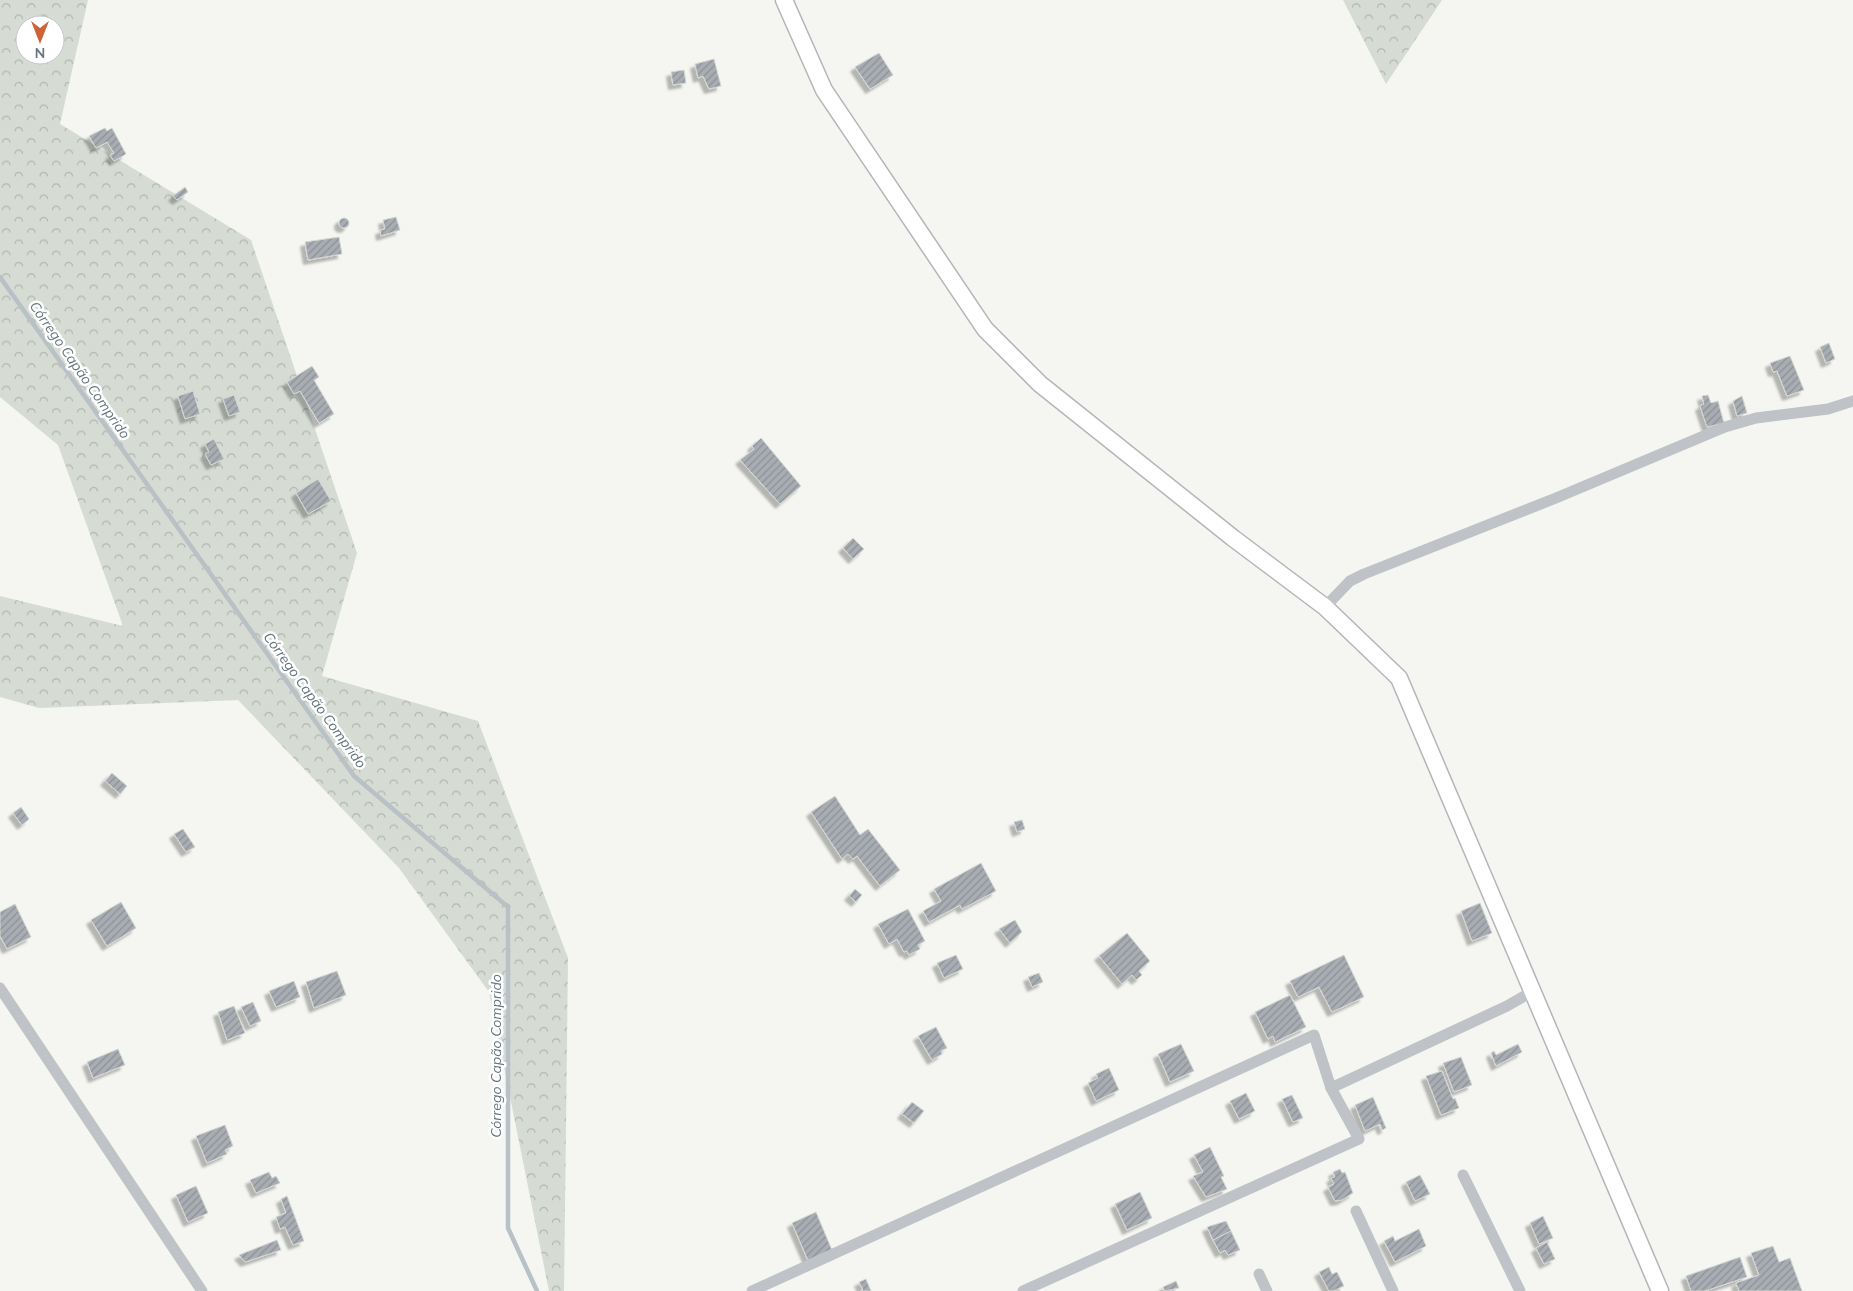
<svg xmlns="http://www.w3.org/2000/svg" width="1853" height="1291" viewBox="0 0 1853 1291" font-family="Mulish,sans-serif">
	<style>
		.forest { fill: url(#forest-crowns); fill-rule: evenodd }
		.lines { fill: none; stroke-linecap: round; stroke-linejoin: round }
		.stream { stroke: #b8c1c5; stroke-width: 4.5 }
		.building { fill: url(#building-hatch); stroke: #d6d7d5; filter: url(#shadow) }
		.secondary-casing { stroke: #b2b6ba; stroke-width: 19 }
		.street { stroke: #bfc2c6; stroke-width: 11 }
		.secondary { stroke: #fff; stroke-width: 16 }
		.labels { text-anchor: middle; stroke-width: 5; stroke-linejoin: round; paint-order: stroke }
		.water-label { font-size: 14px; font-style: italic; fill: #63757c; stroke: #fff }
	</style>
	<defs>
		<pattern id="forest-crowns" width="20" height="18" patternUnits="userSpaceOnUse" patternTransform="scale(1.25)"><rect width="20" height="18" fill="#d6dbd4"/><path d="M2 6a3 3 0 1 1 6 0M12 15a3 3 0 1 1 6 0" fill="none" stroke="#b1b6b1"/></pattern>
		<pattern id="building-hatch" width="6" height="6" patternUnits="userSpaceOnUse" patternTransform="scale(1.25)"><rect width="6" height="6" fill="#a7adb2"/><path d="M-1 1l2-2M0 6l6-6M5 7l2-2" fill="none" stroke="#8c9196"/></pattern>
		<filter id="shadow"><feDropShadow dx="-4.5" dy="4.5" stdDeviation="1" flood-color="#0004"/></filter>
	</defs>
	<rect width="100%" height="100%" fill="#f5f5f2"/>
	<g class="forest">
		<path d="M0,0H88L60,124L251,240L357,553L322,676L478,721L568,958L564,1291H549L489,992L399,868L238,700L39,708L0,697V596L123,626L58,445L0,397ZM25,25H55V55H25Z"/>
		<polygon points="1343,0 1442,0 1386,84"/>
	</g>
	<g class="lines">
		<polyline class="stream" points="0,277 354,776 508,907 508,1228 537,1291"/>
	</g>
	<g class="building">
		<polygon points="879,53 893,75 870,89 855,67"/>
		<polygon points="714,59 721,86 709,89 703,76 698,78 695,64"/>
		<polygon points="684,70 686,83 673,85 671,72"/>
		<polygon points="105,128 107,131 112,128 126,154 114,161 110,155 114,153 107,142 96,148 89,136"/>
		<polygon points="185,187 188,192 177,200 173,196"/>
		<polygon points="396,217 400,230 381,236 380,230 385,229 383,220"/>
		<circle cx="344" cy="223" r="5"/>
		<polygon points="339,237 342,254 308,260 305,242"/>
		<polygon points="1829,343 1835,359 1826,363 1820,347"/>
		<polygon points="1790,356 1804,390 1787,396 1777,371 1773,372 1770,363"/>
		<polygon points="312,366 319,377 314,380 334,414 319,423 300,391 294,394 287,382"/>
		<polygon points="193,391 200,414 185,419 178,396"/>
		<polygon points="234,395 240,412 229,416 223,399"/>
		<polygon points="1708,395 1711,403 1718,401 1724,423 1707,427 1700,406 1704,404 1702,396"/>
		<polygon points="1742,396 1747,413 1737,416 1733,401"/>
		<polygon points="761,438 801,486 780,504 740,460 754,449 752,446"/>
		<polygon points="214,439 224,459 211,465 205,454 209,452 205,444"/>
		<polygon points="318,479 331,501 308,514 296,493"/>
		<polygon points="853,538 864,549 853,559 843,548"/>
		<polygon points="112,773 127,786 120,794 105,781"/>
		<polygon points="835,796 860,835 868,829 900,870 880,886 857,856 853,859 848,854 842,859 811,812"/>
		<polygon points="21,807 29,819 22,825 13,813"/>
		<polygon points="1022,820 1025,829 1017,832 1014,822"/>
		<polygon points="183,829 195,847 186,852 174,834"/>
		<polygon points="981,863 996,891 962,909 960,905 929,922 923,911 941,901 934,889"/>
		<polygon points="855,889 862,895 856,902 849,896"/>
		<polygon points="121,902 136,928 107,946 91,920"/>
		<polygon points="1480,903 1492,933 1472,941 1461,911"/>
		<polygon points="15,904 31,937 7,949 0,936 0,912"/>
		<polygon points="908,909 925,941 918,945 920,949 909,955 907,951 904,952 897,939 889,944 878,924"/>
		<polygon points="1015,920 1022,932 1010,943 999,929"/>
		<polygon points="1127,933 1150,961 1139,971 1142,975 1136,980 1132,975 1122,984 1099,956"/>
		<polygon points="956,955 963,969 944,978 937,963"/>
		<polygon points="1344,955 1364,997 1332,1012 1319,987 1298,997 1290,981"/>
		<polygon points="337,971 346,995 314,1008 306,982"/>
		<polygon points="1039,973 1043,982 1032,987 1028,977"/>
		<polygon points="294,981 300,997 276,1007 269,991"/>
		<polygon points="1290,995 1306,1027 1275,1042 1273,1036 1268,1039 1255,1012"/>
		<polygon points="253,1002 261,1021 250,1026 241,1007"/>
		<polygon points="234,1006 245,1033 227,1040 218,1012"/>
		<polygon points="936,1027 947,1048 941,1051 942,1054 932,1060 918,1036"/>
		<polygon points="1181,1044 1194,1071 1170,1082 1158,1054"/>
		<polygon points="1518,1044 1522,1052 1496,1066 1491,1053 1494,1051 1496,1055"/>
		<polygon points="118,1049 125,1065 93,1078 87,1062"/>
		<polygon points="1461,1057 1472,1085 1454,1092 1443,1063"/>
		<polygon points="1109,1068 1119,1090 1096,1101 1088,1083 1098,1078 1096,1074"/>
		<polygon points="1442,1071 1453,1099 1455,1098 1459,1108 1441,1115 1426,1076"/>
		<polygon points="1246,1093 1255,1111 1239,1119 1230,1101"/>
		<polygon points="1292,1095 1303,1118 1293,1122 1282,1099"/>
		<polygon points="1373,1097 1386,1128 1382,1130 1380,1124 1365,1131 1355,1105"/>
		<polygon points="912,1102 924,1111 914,1123 902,1114"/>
		<polygon points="225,1125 233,1146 225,1150 227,1154 207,1163 196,1136"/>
		<polygon points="1210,1147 1224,1176 1221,1177 1227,1189 1206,1197 1193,1176 1203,1172 1194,1155"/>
		<polygon points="1340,1169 1342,1173 1345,1172 1353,1193 1342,1200 1335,1201 1328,1187 1334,1184 1331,1178 1335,1177 1333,1172"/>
		<polygon points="269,1172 272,1178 276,1176 280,1183 256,1193 250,1180"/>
		<polygon points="1420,1175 1430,1194 1415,1201 1406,1182"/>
		<polygon points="196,1186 208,1213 188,1222 176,1195"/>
		<polygon points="1140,1192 1152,1218 1127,1230 1115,1204"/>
		<polygon points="287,1196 304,1241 293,1245 285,1227 280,1229 276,1217 286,1213 281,1199"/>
		<polygon points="816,1212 834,1255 810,1265 792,1223"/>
		<polygon points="1543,1216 1553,1238 1539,1244 1530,1223"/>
		<polygon points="1226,1221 1231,1231 1213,1240 1207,1227"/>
		<polygon points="1419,1229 1426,1246 1395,1262 1384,1241 1393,1236 1395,1241"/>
		<polygon points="1231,1231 1240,1250 1228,1255 1225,1250 1220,1253 1213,1240"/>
		<polygon points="277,1240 281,1250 245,1262 239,1255"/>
		<polygon points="1547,1242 1555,1259 1544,1264 1536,1248"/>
		<polygon points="1773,1246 1779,1262 1790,1258 1802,1291 1739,1291 1736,1283 1759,1275 1751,1253"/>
		<polygon points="1740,1257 1747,1277 1705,1291 1691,1291 1686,1276"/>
		<polygon points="1329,1267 1332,1274 1337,1272 1344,1286 1333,1291 1329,1291 1319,1272"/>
		<polygon points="866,1279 871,1291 860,1291 863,1290 859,1282"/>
		<polygon points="1176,1281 1179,1288 1165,1291 1163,1287"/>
	</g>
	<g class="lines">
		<g class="secondary-casing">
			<polyline id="secondary" points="784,0 824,90 985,329 1040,384 1233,538 1325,607 1399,678 1660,1291"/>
		</g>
		<g class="street">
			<polyline points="1325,607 1350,581 1364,574 1556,498 1725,427 1756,418 1828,409 1853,401"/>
			<polyline points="0,988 202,1291"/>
			<polyline points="1331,1088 1507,1006 1533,991"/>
			<polyline points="1463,1175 1520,1291"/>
			<polyline points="1356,1211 1393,1291"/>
			<polyline points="1259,1274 1267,1291"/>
			<polyline points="752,1291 1314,1035 1331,1088 1359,1139 1023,1291"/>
		</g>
		<use href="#secondary" class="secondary"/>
	</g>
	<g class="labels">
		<g class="water-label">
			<text transform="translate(80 370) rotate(55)" y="5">Córrego Capão Comprido</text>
			<text transform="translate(315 700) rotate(54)" y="5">Córrego Capão Comprido</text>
			<text transform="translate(496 1056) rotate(-90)" y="5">Córrego Capão Comprido</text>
		</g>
	</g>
	<g transform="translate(40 40) rotate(180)"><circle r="24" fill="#ffffff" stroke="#c3c7cc"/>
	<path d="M0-4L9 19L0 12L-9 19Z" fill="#ce6239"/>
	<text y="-8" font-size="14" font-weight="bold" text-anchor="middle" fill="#687480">N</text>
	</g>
</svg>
